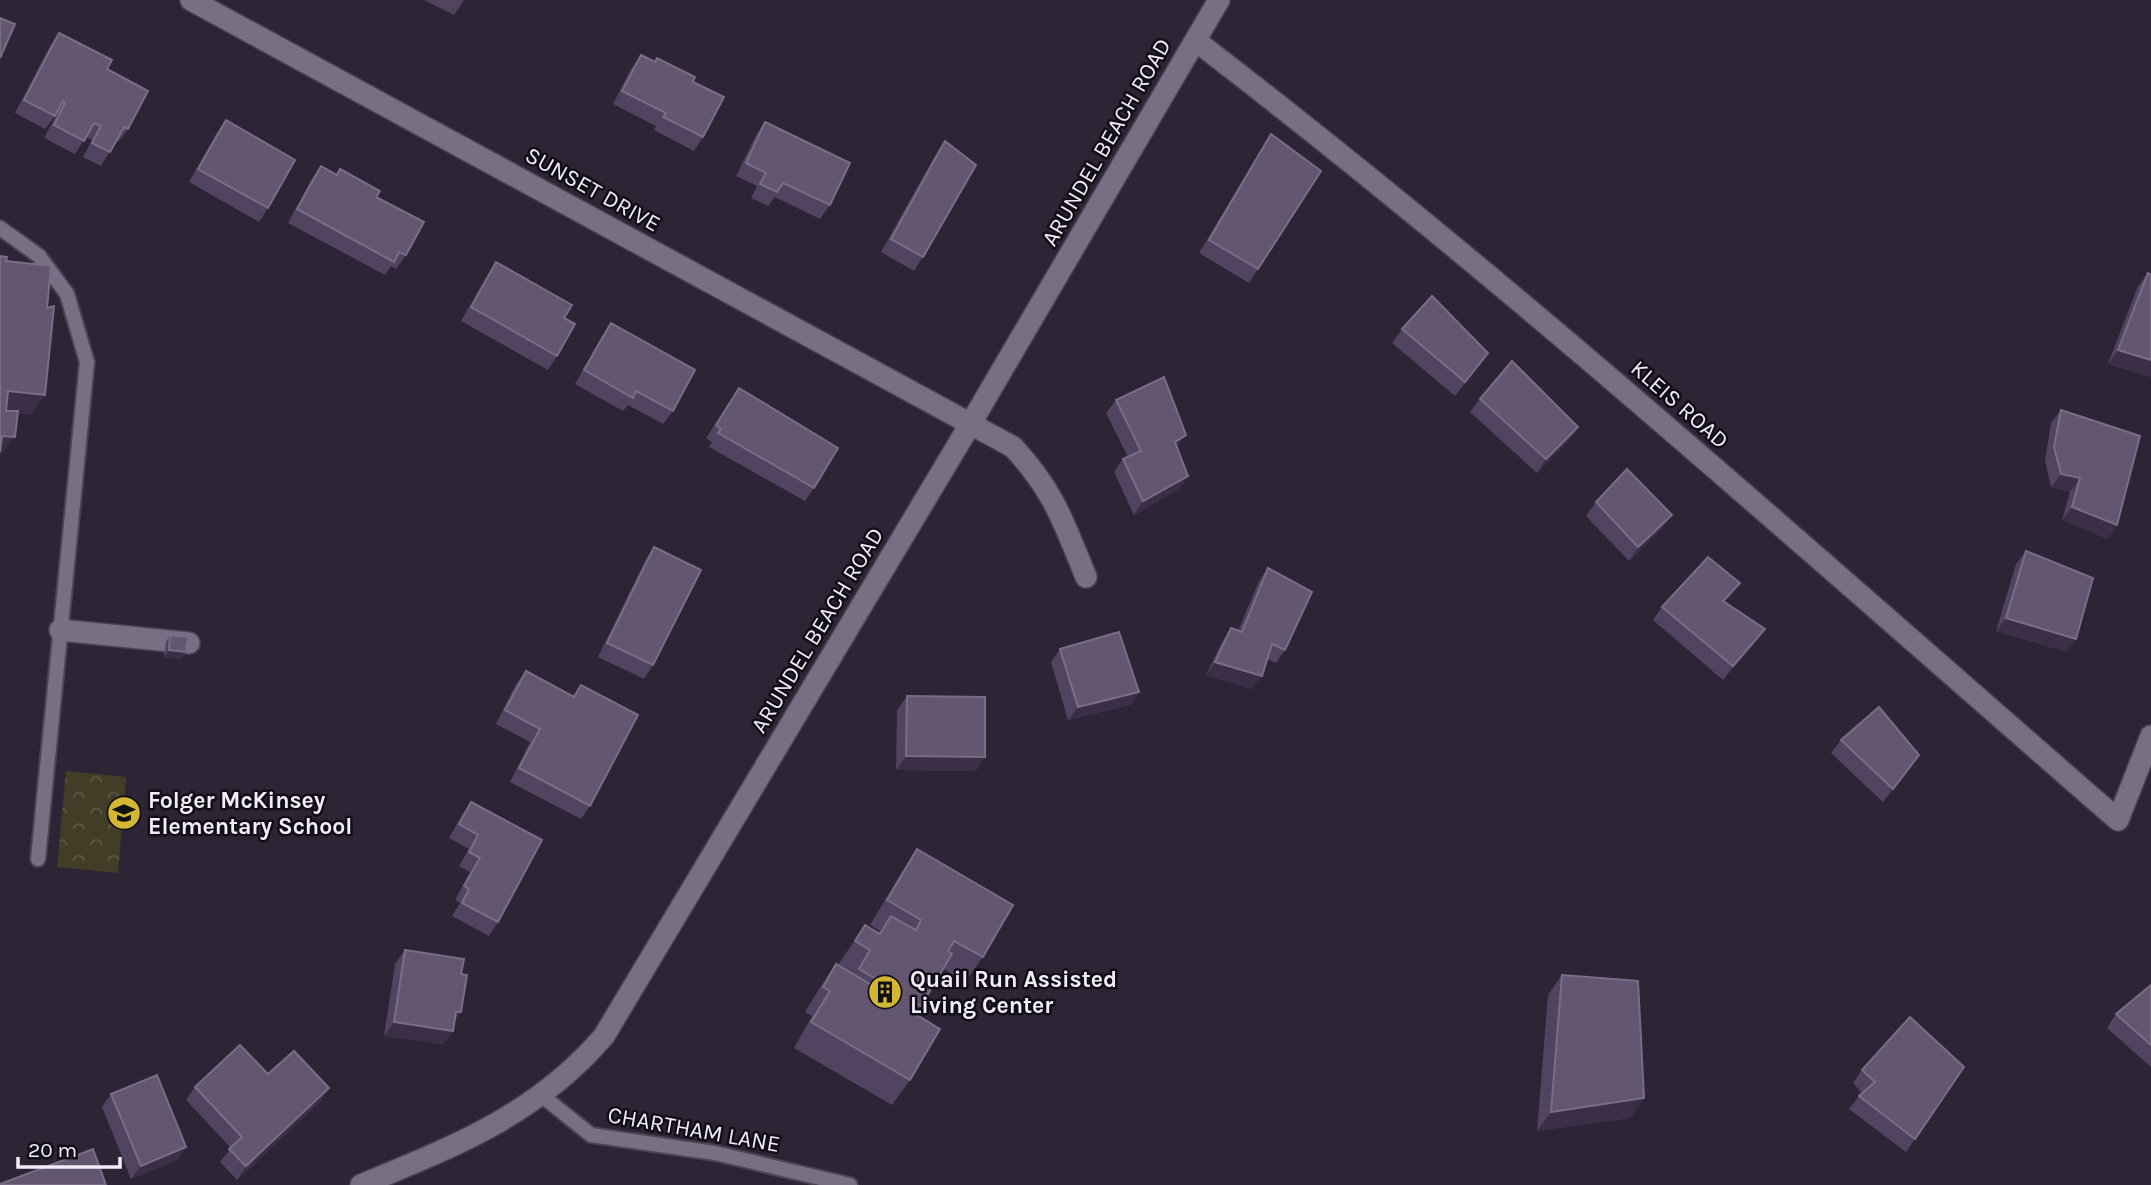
<svg xmlns="http://www.w3.org/2000/svg" width="2151" height="1185" viewBox="0 0 2151 1185" font-family="Karla,sans-serif">
	<style>
		.park { fill: url(#park-crowns) }
		.lines { fill: none; stroke-linecap: round; stroke-linejoin: round }
		.service-casing { stroke: #4a4351; stroke-width: 18 }
		.minor-casing { stroke: #4a4351; stroke-width: 24 }
		.tertiary-casing { stroke: #4a4351; stroke-width: 24 }
		.service { stroke: #796f84; stroke-width: 14 }
		.minor { stroke: #796f84; stroke-width: 21 }
		.tertiary { stroke: #796f84; stroke-width: 21 }
		.wall { fill: #514460 }
		.shaded-wall { fill: #3b2f48 }
		.building { fill: #625670; stroke: #796e86; stroke-width: 2 }
		.labels { text-anchor: middle; stroke-width: 5; stroke-linejoin: round; paint-order: stroke }
		.street-label { font-size: 23px; fill: #f2edf9; stroke: #130f17 }
		.poi-label { font-size: 23px; font-weight: bold; fill: #f2edf9; stroke: #130f17; text-anchor: start }
	</style>
	<defs>
		<pattern id="park-crowns" width="20" height="18" patternUnits="userSpaceOnUse" patternTransform="scale(1.75)"><rect width="20" height="18" fill="#423d27"/><path d="M2 6a3 3 0 1 1 6 0M12 15a3 3 0 1 1 6 0" fill="none" stroke="#5e5947"/></pattern>
	</defs>
	<rect width="100%" height="100%" fill="#2d2435"/>
	<polygon class="park" points="66,771 126,777 118,873 57,867"/>
	<g class="lines">
		<g class="service-casing">
			<g id="service">
				<polyline points="0,228 39,256 67,294 87,362 38,859"/>
				<polyline points="541,1095 591,1135 715,1153 850,1185"/>
			</g>
		</g>
		<g class="minor-casing">
			<g id="minor">
				<path d="M191,0L1013,447C1054,491 1064,523 1086,577"/>
				<path d="M1196,41C1516,286 1814,556 2118,820L2151,736"/>
				<polyline points="60,630 189,643"/>
			</g>
		</g>
		<g class="tertiary-casing">
			<path id="tertiary" d="M361,1185C455,1146 536,1115 604,1036L971,423L1219,0"/>
		</g>
		<use href="#service" class="service"/>
		<use href="#minor" class="minor"/>
		<use href="#tertiary" class="tertiary"/>
	</g>
	<g class="wall">
		<polygon points="424,0 464,0 454,15"/>
		<polygon points="59,33 107,69 128,129 118,142 116,141 101,166 83,157 92,140 86,137 75,154 44,138 56,116 55,116 45,129 15,113 50,46"/>
		<polygon points="641,55 654,62 657,58 693,82 703,137 694,151 654,130 656,126 613,104 631,69"/>
		<polygon points="226,120 268,208 259,222 189,182 216,134"/>
		<polygon points="765,122 830,205 820,219 775,197 768,206 751,198 757,186 736,176 756,135"/>
		<polygon points="1271,134 1258,269 1249,283 1199,253 1262,148"/>
		<polygon points="945,141 923,257 914,271 881,252 936,154"/>
		<polygon points="321,166 336,175 340,169 376,197 406,255 396,269 391,266 385,275 288,223 311,180"/>
		<polygon points="496,262 564,318 557,356 548,370 461,321 487,276"/>
		<polygon points="2148,273 2151,377 2108,364 2138,286"/>
		<polygon points="611,323 673,411 663,424 628,405 623,411 575,384 602,336"/>
		<polygon points="1402,329 1488,353 1455,396 1392,343"/>
		<polygon points="739,388 814,488 805,501 709,447 712,442 706,438"/>
		<polygon points="1480,399 1578,427 1568,441 1537,473 1470,412"/>
		<polygon points="1116,400 1177,447 1188,476 1179,489 1134,515 1114,472 1123,459 1128,457 1106,413"/>
		<polygon points="2061,410 2108,539 2062,520 2070,492 2051,487 2045,461 2051,423"/>
		<polygon points="1596,502 1672,515 1662,528 1629,561 1586,516"/>
		<polygon points="654,547 653,665 644,679 598,657 645,561"/>
		<polygon points="2026,551 2067,652 1996,631 2016,564"/>
		<polygon points="1268,568 1285,650 1276,663 1267,659 1252,689 1206,675 1222,642 1231,628 1238,631 1259,581"/>
		<polygon points="1731,596 1725,602 1755,642 1723,680 1653,620 1662,607"/>
		<polygon points="170,635 186,652 181,659 164,657 166,642"/>
		<polygon points="1060,649 1139,692 1130,705 1068,720 1051,662"/>
		<polygon points="526,671 573,696 581,685 590,806 581,819 510,782 530,742 496,724 516,684"/>
		<polygon points="907,696 976,771 896,770 897,710"/>
		<polygon points="1841,740 1919,755 1883,802 1831,753"/>
		<polygon points="471,802 498,922 489,936 452,916 460,903 455,900 470,872 459,866 469,849 449,838 462,815"/>
		<polygon points="917,849 983,957 965,982 943,969 915,1014 910,1080 892,1105 794,1048 812,1016 805,1012 819,989 836,964 838,965 865,925 878,934 880,931 870,925 900,875"/>
		<polygon points="405,950 454,1022 453,1031 443,1044 384,1036 395,964"/>
		<polygon points="1562,975 1644,1098 1630,1118 1537,1131 1548,995"/>
		<polygon points="2151,985 2151,1067 2107,1028 2116,1014"/>
		<polygon points="1964,1067 1906,1152 1849,1109 1859,1096 1862,1093 1853,1083 1862,1070"/>
		<polygon points="268,1074 329,1088 320,1102 237,1180 220,1162 231,1148 186,1100 195,1087"/>
		<polygon points="111,1094 186,1147 177,1160 131,1179 102,1107"/>
	</g>
	<g class="shaded-wall">
		<polygon points="2118,350 2151,360 2151,377 2108,364"/>
		<polygon points="8,391 45,395 31,415 0,412"/>
		<polygon points="1578,427 1568,441 1537,473 1546,459"/>
		<polygon points="1186,435 1176,448 1175,442"/>
		<polygon points="2,436 15,437 0,456"/>
		<polygon points="2061,474 2080,478 2070,492 2051,487"/>
		<polygon points="1188,476 1179,489 1134,515 1143,501"/>
		<polygon points="2072,507 2117,525 2108,539 2062,520"/>
		<polygon points="1672,515 1662,528 1629,561 1638,547"/>
		<polygon points="1740,583 1731,596 1714,615 1723,601"/>
		<polygon points="2006,618 2076,639 2067,652 1996,631"/>
		<polygon points="1765,629 1755,642 1723,680 1733,666"/>
		<polygon points="169,650 186,652 181,659 164,657"/>
		<polygon points="1215,662 1262,676 1252,689 1206,675"/>
		<polygon points="1139,692 1130,705 1068,720 1078,707"/>
		<polygon points="906,756 985,757 976,771 896,770"/>
		<polygon points="456,1012 461,1012 452,1025"/>
		<polygon points="394,1022 453,1031 443,1044 384,1036"/>
		<polygon points="329,1088 320,1102 237,1180 246,1166"/>
		<polygon points="1644,1098 1630,1118 1537,1131 1551,1112"/>
		<polygon points="186,1147 177,1160 131,1179 141,1166"/>
	</g>
	<g class="building">
		<polygon points="0,18 15,24 0,58"/>
		<polygon points="59,33 112,60 107,69 148,91 128,129 124,127 110,152 92,143 101,126 94,123 84,141 54,125 65,103 63,101 55,116 24,100"/>
		<polygon points="641,55 655,62 657,58 695,77 693,82 724,97 703,137 663,117 666,113 622,91"/>
		<polygon points="226,120 295,160 268,208 198,169"/>
		<polygon points="765,122 850,163 830,205 783,183 777,192 760,184 766,173 746,163"/>
		<polygon points="1271,134 1321,171 1258,269 1209,240"/>
		<polygon points="945,141 976,165 923,257 891,239"/>
		<polygon points="321,166 337,175 340,169 380,191 376,197 424,222 406,255 399,252 394,262 297,209"/>
		<polygon points="0,256 7,257 6,261 51,266 47,308 54,306 45,395 8,391 6,411 18,411 15,437 2,436 0,452"/>
		<polygon points="496,262 572,305 564,318 575,324 557,356 471,307"/>
		<polygon points="2148,273 2151,275 2151,360 2118,350"/>
		<polygon points="1432,296 1488,353 1465,382 1402,329"/>
		<polygon points="611,323 695,370 673,411 636,391 633,398 584,370"/>
		<polygon points="1512,361 1578,427 1546,459 1480,399"/>
		<polygon points="1164,377 1186,435 1175,442 1188,476 1143,501 1123,459 1141,451 1116,400"/>
		<polygon points="739,388 838,448 814,488 718,433 721,429 716,425"/>
		<polygon points="2061,410 2140,436 2117,525 2072,507 2080,478 2061,474 2054,447"/>
		<polygon points="1627,469 1672,515 1638,547 1596,502"/>
		<polygon points="654,547 701,570 653,665 607,643"/>
		<polygon points="2026,551 2093,578 2076,639 2006,618"/>
		<polygon points="1708,557 1740,583 1723,601 1765,629 1733,666 1662,607"/>
		<polygon points="1268,568 1312,592 1285,650 1272,644 1262,676 1215,662 1231,628 1242,632"/>
		<polygon points="1119,632 1139,692 1078,707 1060,649"/>
		<polygon points="170,635 188,637 186,652 169,650"/>
		<polygon points="526,671 574,697 581,685 638,715 590,806 519,768 540,729 505,710"/>
		<polygon points="907,696 985,697 985,757 906,756"/>
		<polygon points="1879,707 1919,755 1893,789 1841,740"/>
		<polygon points="471,802 542,840 498,922 462,903 469,889 464,886 480,858 469,852 478,835 459,824"/>
		<polygon points="917,849 1013,905 983,957 954,941 948,951 952,954 921,1006 917,1004 912,1012 940,1029 910,1080 811,1022 830,991 823,987 836,964 880,990 884,984 859,969 870,950 855,941 865,925 880,934 891,916 916,930 921,920 887,900"/>
		<polygon points="405,950 464,959 461,974 467,975 461,1012 456,1012 453,1031 394,1022"/>
		<polygon points="1562,975 1638,981 1644,1098 1551,1112"/>
		<polygon points="2151,985 2151,1045 2116,1014"/>
		<polygon points="1910,1017 1964,1067 1915,1139 1859,1096 1875,1082 1862,1070"/>
		<polygon points="240,1045 268,1074 294,1051 329,1088 246,1166 229,1149 242,1137 195,1087"/>
		<polygon points="157,1075 186,1147 141,1166 111,1094"/>
		<polygon points="93,1149 106,1185 0,1185 0,1184"/>
	</g>
	<defs>
		<g id="school-disc" transform="scale(1.75)"><circle r="9.5" fill="#d2b735" stroke="#130f17"/><path d="M0-5L7-2L0 1L-7-2ZM-4 1L0 2.5L4 1V4Q0 6-4 4Z" fill="#111"/></g>
		<g id="building-disc" transform="scale(1.75)"><circle r="9.5" fill="#d2b735" stroke="#130f17"/><path d="M-4-6H4V6H1V3H-1V6H-4ZM-2.5-4.3h1.7v1.8h-1.7ZM.8-4.3h1.7v1.8H.8ZM-2.5-1h1.7V.8h-1.7ZM.8-1h1.7V.8H.8Z" fill="#111"/></g>
	</defs>
	<g fill-rule="evenodd">
		<use href="#school-disc" x="124" y="813"/>
		<use href="#building-disc" x="885" y="992"/>
	</g>
	<g class="labels">
		<g class="street-label">
			<text transform="translate(1106 142) rotate(-60)" y="8">ARUNDEL BEACH ROAD</text>
			<text transform="translate(593 189) rotate(29)" y="8">SUNSET DRIVE</text>
			<text transform="translate(1680 404) rotate(41)" y="8">KLEIS ROAD</text>
			<text transform="translate(817 630) rotate(-59)" y="8">ARUNDEL BEACH ROAD</text>
			<text transform="translate(694 1129) rotate(10)" y="8">CHARTHAM LANE</text>
		</g>
		<g class="poi-label">
			<text x="148" y="808">Folger McKinsey<tspan x="148" dy="26">Elementary School</tspan></text>
			<text x="910" y="987">Quail Run Assisted<tspan x="910" dy="26">Living Center</tspan></text>
		</g>
	</g>
	<path d="M18 1157v10h102v-10" fill="none" stroke="#f2edf9" stroke-width="3.5"/>
	<text x="28" y="1157" font-size="21" fill="#f2edf9" stroke="#130f17" stroke-width="5" paint-order="stroke">20 m</text>
</svg>
